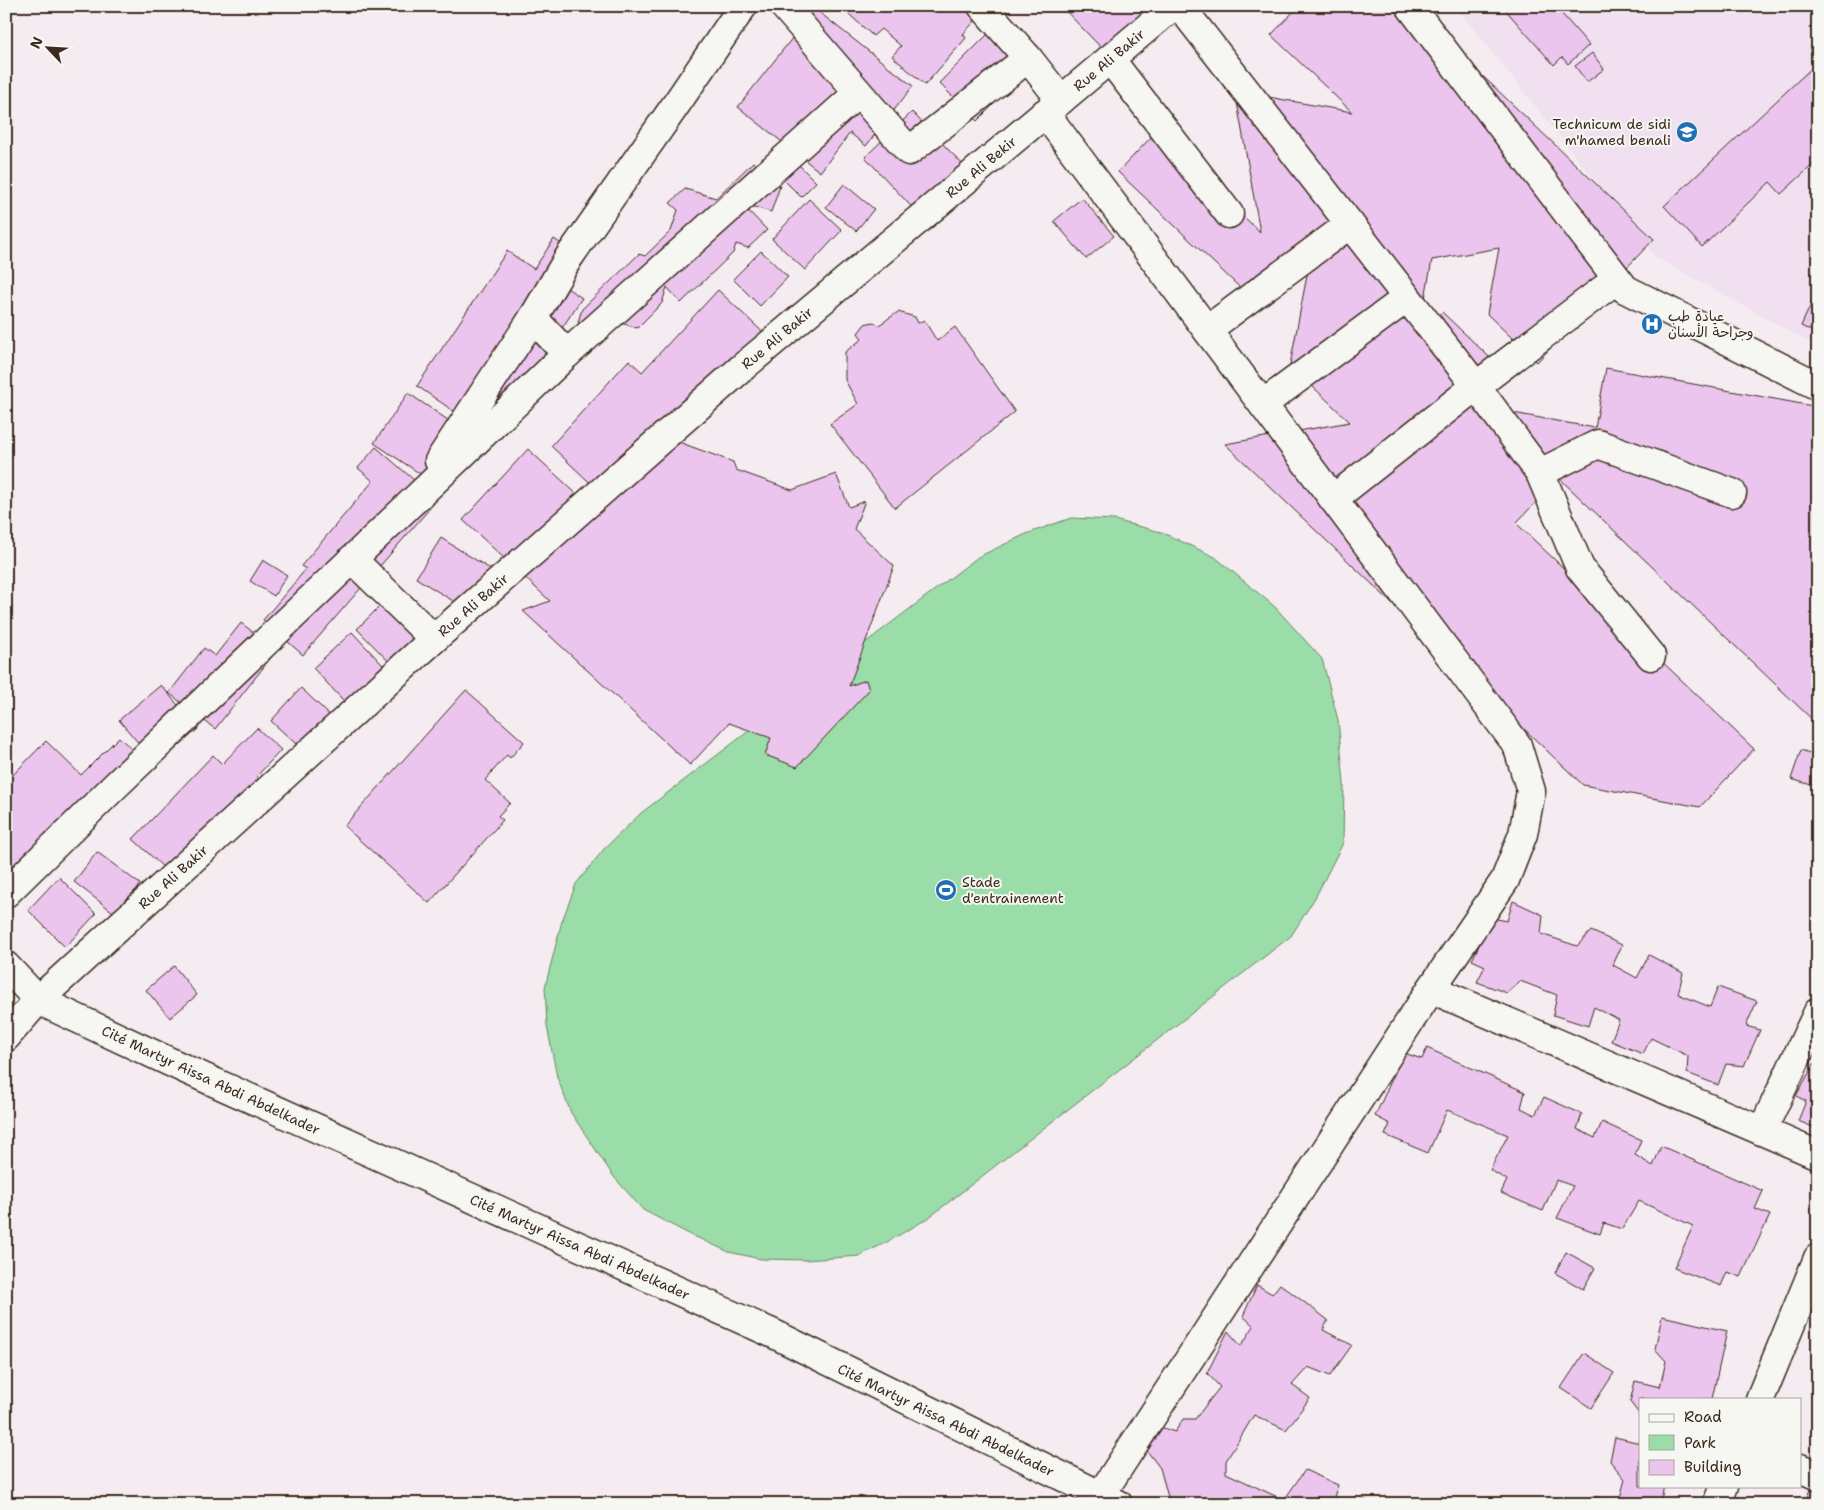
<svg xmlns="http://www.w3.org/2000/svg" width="1824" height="1510" viewBox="0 0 1824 1510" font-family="'Shantell Sans','Playpen Sans Arabic',sans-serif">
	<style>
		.built { fill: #f1e0f0 }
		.green { fill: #9bdda8; stroke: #6b8463 }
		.building { fill: #ebc5ee; stroke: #3b2a1e }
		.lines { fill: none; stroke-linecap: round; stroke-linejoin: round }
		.street-casing { stroke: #3b2a1e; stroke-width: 31 }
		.secondary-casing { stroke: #3b2a1e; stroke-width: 31 }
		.street { stroke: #f6f6f2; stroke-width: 28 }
		.secondary { stroke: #f6f6f2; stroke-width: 28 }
		.labels { text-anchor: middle; stroke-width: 4; stroke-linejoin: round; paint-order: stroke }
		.street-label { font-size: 14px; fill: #3b2a1e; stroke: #f6f6f2 }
		.poi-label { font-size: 14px; fill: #3b2a1e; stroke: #f6f6f2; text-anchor: start }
	</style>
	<rect width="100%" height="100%" fill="#f4ecf1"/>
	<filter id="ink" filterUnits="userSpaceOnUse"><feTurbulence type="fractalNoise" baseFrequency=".02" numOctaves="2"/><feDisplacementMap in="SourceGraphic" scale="10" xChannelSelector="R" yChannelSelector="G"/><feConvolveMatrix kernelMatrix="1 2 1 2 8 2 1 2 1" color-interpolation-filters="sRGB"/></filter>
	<g filter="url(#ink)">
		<polygon class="built" points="1455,6 1818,6 1818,347 1657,258"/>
		<polygon class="green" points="1071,518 1114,520 1161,532 1215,557 1275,607 1322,659 1338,720 1344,783 1343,843 1316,896 1291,936 927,1219 887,1242 859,1256 806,1260 761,1259 729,1252 687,1233 643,1210 614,1177 571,1113 557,1077 547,1026 545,987 562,921 576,884 604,849 641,813 978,557 1026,534"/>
		<g class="building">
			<polygon points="840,6 983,6 986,9 963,34 966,38 925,85 892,56 901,46 881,29 873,36"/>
			<polygon points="1061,6 1165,6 1115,62"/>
			<polygon points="1299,6 1409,6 1654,239 1537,362 1487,314 1499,248 1432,260 1418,337 1442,312 1506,373 1475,406 1595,428 1606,368 1818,407 1818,725 1559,478 1516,523 1754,749 1700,807 1583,785 1225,444 1350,422 1290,365 1314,238 1254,301 1118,172 1155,133 1260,232 1235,91 1352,112 1271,35"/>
			<polygon points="1502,6 1555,6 1589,45 1568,64 1562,57 1554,65"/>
			<polygon points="815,9 913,86 866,146 850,133 820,172 738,107"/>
			<polygon points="1005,17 1043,55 977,121 939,83"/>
			<polygon points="1592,53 1604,69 1587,82 1575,66"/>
			<polygon points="1818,62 1818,160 1781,194 1770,182 1702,247 1664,206"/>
			<polygon points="912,112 969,171 921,217 865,157"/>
			<polygon points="753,162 774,184 780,186 771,212 741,203 767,230 748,248 736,244 733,253 681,303 667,287 662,303 637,328 618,322 608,332 578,322 582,309 639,254 645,256 671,231 678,210 670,203 685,189 716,198"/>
			<polygon points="797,163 816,182 801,197 782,178"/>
			<polygon points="844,184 874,209 856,231 826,207"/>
			<polygon points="1082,198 1114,236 1086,259 1054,221"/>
			<polygon points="809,199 842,230 805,270 772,239"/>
			<polygon points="554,239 585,260 567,288 582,298 490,436 417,386 507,251 534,269"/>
			<polygon points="761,251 788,277 760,306 733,279"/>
			<polygon points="1818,289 1818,334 1801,326"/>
			<polygon points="718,290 770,339 676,441 733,462 736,470 792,490 836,474 849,507 865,501 854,529 894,566 849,686 866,680 869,690 797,767 765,755 771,738 729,723 690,765 523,611 550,601 463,520 528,449 580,497 604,496 551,446 629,360 642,372"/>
			<polygon points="898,312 915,317 918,323 924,320 937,341 955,327 1015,412 895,508 830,424 858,404 845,380 845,352 862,339 858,333 865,324 873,322 879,325"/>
			<polygon points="408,393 476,439 443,489 374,443"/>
			<polygon points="376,447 437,500 303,655 263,620 306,569 301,566 373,481 358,468"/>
			<polygon points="441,538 498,574 474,614 416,578"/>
			<polygon points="263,560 287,575 274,596 250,581"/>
			<polygon points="389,597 432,641 400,673 357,629"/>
			<polygon points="241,623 277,650 215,729 169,693 204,648 215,656"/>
			<polygon points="352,632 394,677 355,713 313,668"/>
			<polygon points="161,685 198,729 157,765 119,720"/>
			<polygon points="301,688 338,723 308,755 271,721"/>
			<polygon points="466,690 524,742 510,758 507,755 485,780 510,803 498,816 503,820 429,903 344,826"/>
			<polygon points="257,728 281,750 256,777 275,796 178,881 133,839 213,755 222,764"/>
			<polygon points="119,737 150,767 116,800 6,913 6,782 46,741 81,775"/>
			<polygon points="1801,750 1818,756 1818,787 1791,779"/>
			<polygon points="97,852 140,884 117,915 74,882"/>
			<polygon points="59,877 96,914 65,947 28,910"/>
			<polygon points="1513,901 1543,915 1541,934 1577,946 1591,931 1622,945 1613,965 1637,978 1649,955 1683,973 1678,994 1710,1007 1718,987 1757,1001 1746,1026 1760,1030 1744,1066 1726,1064 1718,1085 1687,1073 1688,1056 1651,1038 1643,1054 1611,1041 1619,1020 1594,1007 1588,1026 1553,1015 1557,995 1520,981 1507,993 1477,982 1485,966 1472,960 1492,918 1507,921"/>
			<polygon points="174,966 197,995 170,1018 146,990"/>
			<polygon points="1427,1048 1525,1092 1521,1108 1535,1115 1544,1097 1582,1114 1577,1129 1595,1138 1602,1122 1641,1140 1635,1155 1653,1166 1661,1146 1763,1191 1755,1209 1770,1215 1741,1277 1727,1272 1721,1286 1674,1268 1693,1226 1639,1201 1622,1229 1604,1223 1600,1234 1557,1218 1573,1186 1556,1180 1543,1211 1501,1193 1507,1180 1490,1170 1508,1135 1447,1110 1428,1153 1385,1135 1390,1124 1375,1116 1404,1053 1422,1059"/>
			<polygon points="1818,1057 1818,1129 1798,1121 1806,1101 1796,1096"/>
			<polygon points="1566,1252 1595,1268 1583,1289 1555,1273"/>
			<polygon points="1280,1284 1328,1320 1323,1330 1352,1345 1330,1376 1308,1367 1292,1385 1310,1398 1286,1430 1254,1415 1226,1461 1226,1473 1284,1500 1305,1470 1338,1485 1332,1503 1335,1504 1170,1504 1160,1468 1147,1451 1163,1428 1175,1432 1183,1419 1195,1419 1220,1387 1207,1373 1228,1331 1241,1346 1254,1326 1243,1316 1257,1285 1272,1294"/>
			<polygon points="1662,1316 1727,1331 1712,1399 1640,1399 1640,1415 1630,1402 1635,1381 1660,1387 1666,1361 1655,1349"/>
			<polygon points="1584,1353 1614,1373 1591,1408 1561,1388"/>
			<polygon points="1615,1437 1640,1443 1640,1486 1664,1486 1660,1504 1590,1504 1592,1496 1619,1502 1625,1479 1610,1461"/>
			<polygon points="1813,1482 1818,1484 1818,1504 1804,1504"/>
			<polygon points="1362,1498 1374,1504 1359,1504"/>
		</g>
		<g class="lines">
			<g class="street-casing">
				<g id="street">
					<polyline points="784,6 909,151 1028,58"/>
					<polyline points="982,6 1028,58 1061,100"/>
					<polyline points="1180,6 1476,386 1540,473 1598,444 1732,493"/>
					<polyline points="1410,6 1625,289 1818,386"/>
					<polyline points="1110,59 1229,214"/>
					<polyline points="1045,113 1517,745 1531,791 1523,834 1505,880 1431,989 1100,1496"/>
					<polyline points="533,318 567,354"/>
					<polyline points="1207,330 1350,224"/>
					<polyline points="1263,404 1407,298"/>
					<polyline points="439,461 533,318 569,257 675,106 743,6"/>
					<polyline points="1540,473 1580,568 1651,656"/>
					<polyline points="1333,499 1476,386 1617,279"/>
					<polyline points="352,559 434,639"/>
					<polyline points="6,893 115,786 567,354 858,93"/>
					<polyline points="6,966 38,1000 6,1037"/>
					<polyline points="1431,989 1818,1155"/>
					<polyline points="1762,1131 1818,1012"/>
					<polyline points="1760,1399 1818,1258"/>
					<polyline points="1800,1468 1818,1476"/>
					<polyline points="1717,1504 1724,1486"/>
				</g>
			</g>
			<g class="secondary-casing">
				<polyline id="secondary" points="1118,1504 774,1334 185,1069 38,1000 434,639 744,366 1173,6"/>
			</g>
			<use href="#street" class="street"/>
			<use href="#secondary" class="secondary"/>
		</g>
	</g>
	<defs>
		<g id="school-disc" transform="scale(1.125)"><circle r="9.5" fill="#1f6fb2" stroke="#f6f6f2"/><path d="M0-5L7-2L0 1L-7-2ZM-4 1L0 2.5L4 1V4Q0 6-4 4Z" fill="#fff"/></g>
		<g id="hospital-disc" transform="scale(1.125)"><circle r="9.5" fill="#1f6fb2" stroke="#f6f6f2"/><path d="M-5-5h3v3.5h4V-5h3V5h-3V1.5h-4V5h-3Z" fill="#fff"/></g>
		<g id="stadium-disc" transform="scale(1.125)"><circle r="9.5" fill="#1f6fb2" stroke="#f6f6f2"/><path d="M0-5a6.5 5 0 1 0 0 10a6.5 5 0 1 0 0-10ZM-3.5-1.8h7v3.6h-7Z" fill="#fff"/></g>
	</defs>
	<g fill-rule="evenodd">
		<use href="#school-disc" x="1687" y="132"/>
		<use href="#hospital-disc" x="1652" y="324"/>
		<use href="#stadium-disc" x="946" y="890"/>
	</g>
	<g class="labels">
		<g class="street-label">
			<text transform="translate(1109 60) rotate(-40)" y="5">Rue Ali Bakir</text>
			<text transform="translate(981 167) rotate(-40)" y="5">Rue Ali Bekir</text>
			<text transform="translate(777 338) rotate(-40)" y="5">Rue Ali Bakir</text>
			<text transform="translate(473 605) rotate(-41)" y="5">Rue Ali Bakir</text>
			<text transform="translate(173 877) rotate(-42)" y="5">Rue Ali Bakir</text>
			<text transform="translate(211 1080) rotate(25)" y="5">Cité Martyr Aissa Abdi Abdelkader</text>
			<text transform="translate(580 1247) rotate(24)" y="5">Cité Martyr Aissa Abdi Abdelkader</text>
			<text transform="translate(946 1420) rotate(26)" y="5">Cité Martyr Aissa Abdi Abdelkader</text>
		</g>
		<g class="poi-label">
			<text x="1671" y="129" text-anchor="end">Technicum de sidi<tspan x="1671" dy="16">m'hamed benali</tspan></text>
			<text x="1668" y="321">عيادة طب<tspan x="1668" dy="16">وجراحة الأسنان</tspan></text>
			<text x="962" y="887">Stade<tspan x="962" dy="16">d'entrainement</tspan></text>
		</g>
	</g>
	<rect width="1824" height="1510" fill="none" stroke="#f6f6f2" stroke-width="25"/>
	<rect x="12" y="12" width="1799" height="1485" fill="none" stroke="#3b2a1e" stroke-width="2" filter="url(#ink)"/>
	<rect x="1639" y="1398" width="162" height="90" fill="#f6f6f2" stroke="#aba49d"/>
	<rect x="1649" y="1414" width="25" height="8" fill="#f6f6f2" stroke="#aba49d"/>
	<text x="1684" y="1422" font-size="15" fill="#3b2a1e">Road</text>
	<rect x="1649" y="1435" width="25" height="15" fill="#9bdda8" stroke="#aba49d"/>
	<text x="1684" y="1448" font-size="15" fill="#3b2a1e">Park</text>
	<rect x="1649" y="1460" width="25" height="15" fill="#ebc5ee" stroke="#aba49d"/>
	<text x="1684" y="1472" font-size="15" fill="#3b2a1e">Building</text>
	<g transform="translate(48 48) rotate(295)" stroke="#f6f6f2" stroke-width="4" paint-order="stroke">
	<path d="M0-4L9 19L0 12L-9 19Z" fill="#3b2a1e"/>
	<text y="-8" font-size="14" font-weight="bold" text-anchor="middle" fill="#3b2a1e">N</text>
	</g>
</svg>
